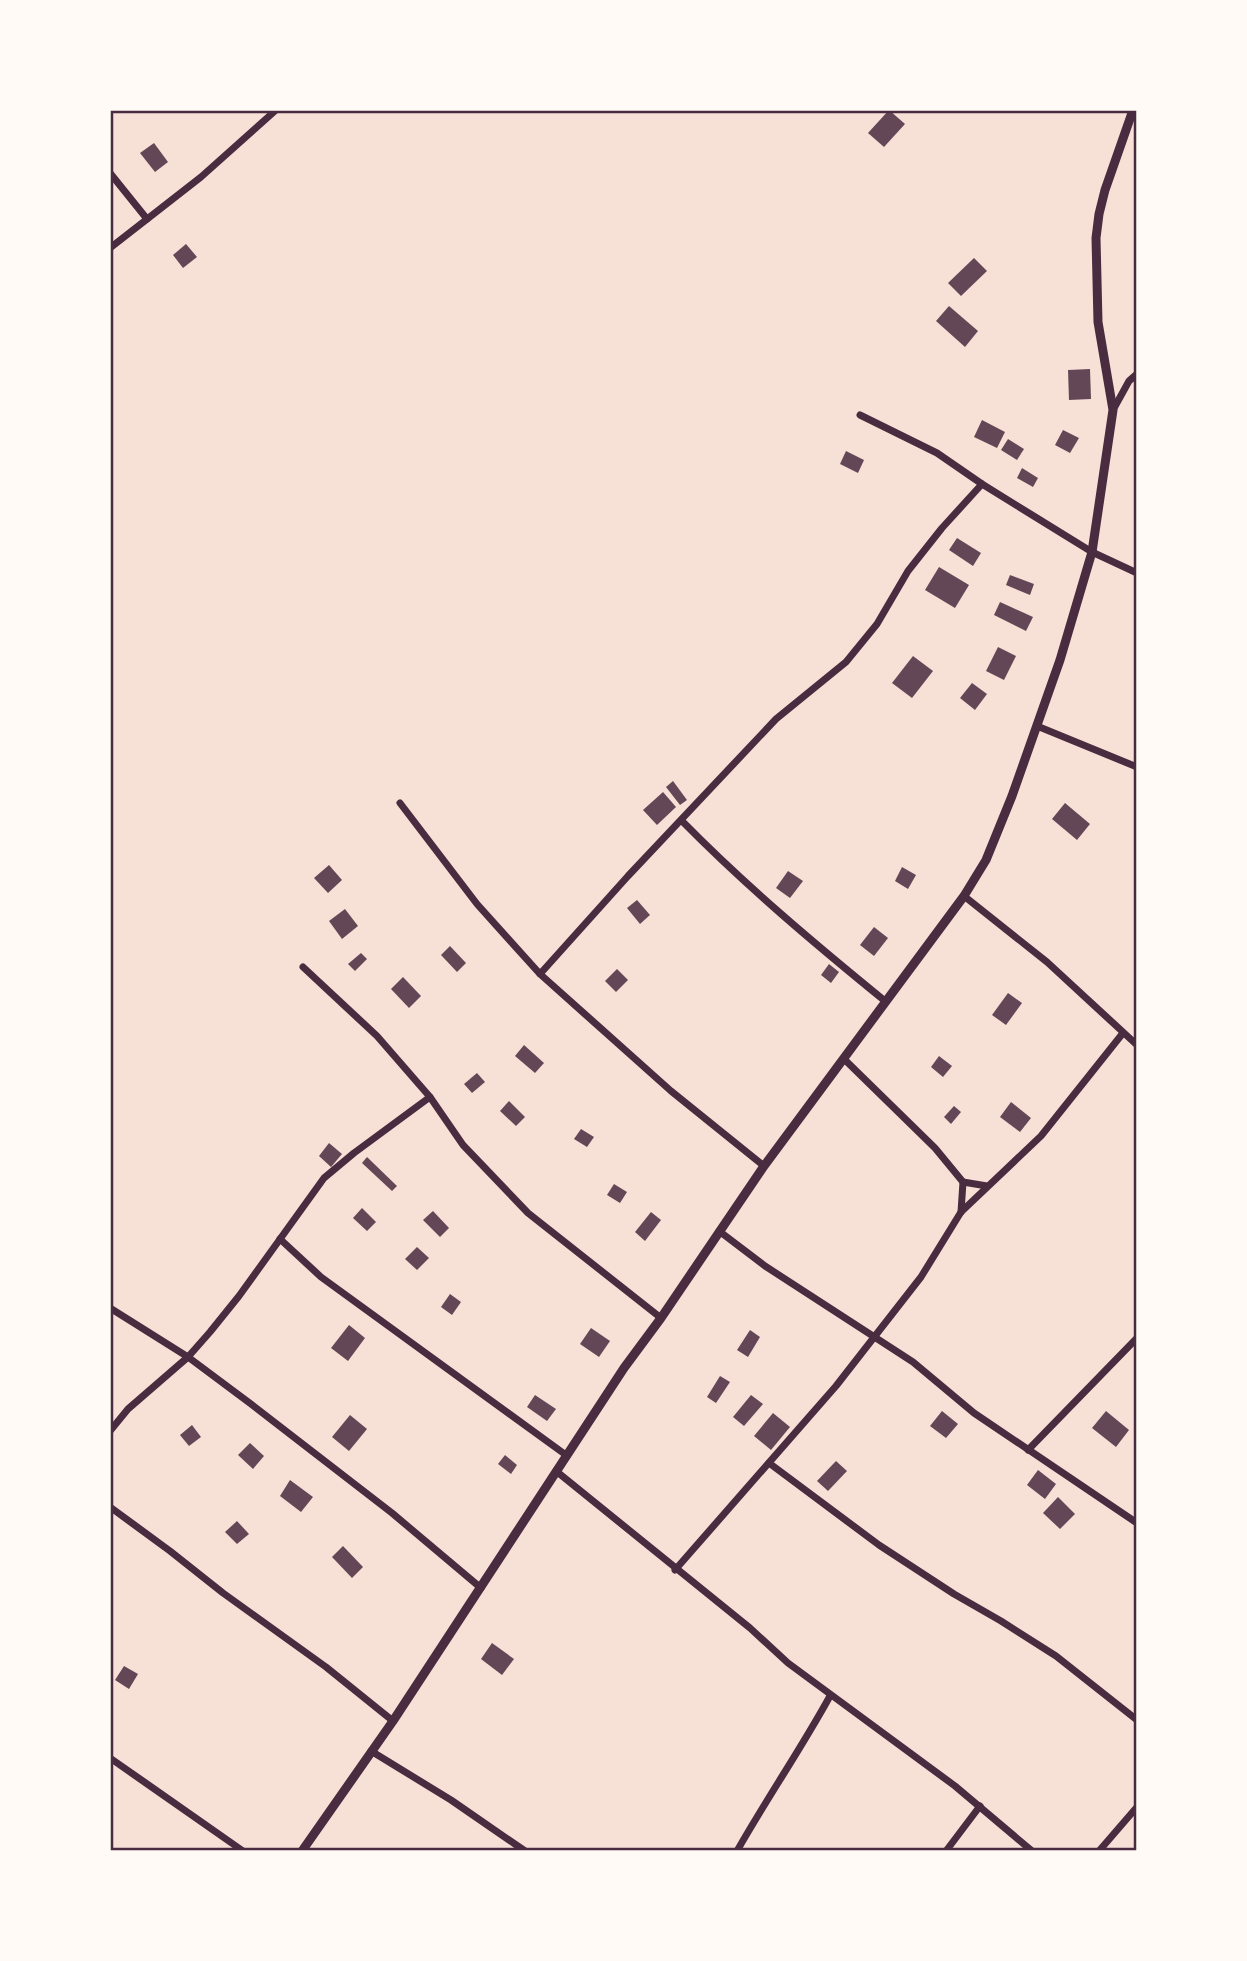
<svg xmlns="http://www.w3.org/2000/svg" width="1247" height="1961" viewBox="0 0 1247 1961" font-family="'Exo 2',sans-serif">
	<style>
		.building { fill: #644757 }
		.lines { fill: none; stroke-linecap: round; stroke-linejoin: round }
		.minor { stroke: #4a2c40; stroke-width: 7 }
		.tertiary { stroke: #4a2c40; stroke-width: 9 }
		.neatline { fill: none; stroke: #4a2c40; stroke-width: 2.5 }
	</style>
	<rect width="100%" height="100%" fill="#f7e1d7"/>
	<g class="building">
		<polygon points="889,110 905,124 884,147 868,133"/>
		<polygon points="154,143 168,162 155,172 140,153"/>
		<polygon points="186,244 197,257 183,268 173,255"/>
		<polygon points="974,258 987,271 961,296 948,283"/>
		<polygon points="949,306 978,331 965,347 936,321"/>
		<polygon points="1090,369 1091,399 1069,400 1068,370"/>
		<polygon points="982,420 1005,432 997,448 974,437"/>
		<polygon points="1063,430 1079,438 1070,453 1055,445"/>
		<polygon points="1008,439 1024,449 1017,460 1001,450"/>
		<polygon points="846,451 864,460 858,473 840,464"/>
		<polygon points="1022,468 1038,478 1033,487 1017,478"/>
		<polygon points="957,538 981,553 973,566 949,550"/>
		<polygon points="939,567 969,585 955,608 925,590"/>
		<polygon points="1010,575 1034,584 1030,595 1006,585"/>
		<polygon points="1000,602 1033,617 1026,631 994,615"/>
		<polygon points="998,647 1016,656 1004,680 986,671"/>
		<polygon points="913,656 933,671 912,698 892,683"/>
		<polygon points="972,683 987,694 975,710 960,698"/>
		<polygon points="673,781 687,800 680,805 666,787"/>
		<polygon points="663,792 676,807 657,825 643,810"/>
		<polygon points="1065,803 1090,824 1077,840 1052,819"/>
		<polygon points="329,865 342,880 328,893 314,878"/>
		<polygon points="902,867 916,875 908,889 895,881"/>
		<polygon points="788,871 803,881 790,898 776,888"/>
		<polygon points="637,900 650,915 640,924 627,908"/>
		<polygon points="345,909 358,926 342,939 329,921"/>
		<polygon points="874,927 888,938 874,956 860,945"/>
		<polygon points="450,946 466,963 457,972 441,955"/>
		<polygon points="361,953 367,959 355,971 348,964"/>
		<polygon points="829,964 839,972 831,983 821,975"/>
		<polygon points="617,969 628,980 616,992 605,981"/>
		<polygon points="403,977 421,996 409,1008 391,989"/>
		<polygon points="1008,993 1022,1003 1006,1025 992,1015"/>
		<polygon points="524,1045 544,1063 535,1073 515,1056"/>
		<polygon points="939,1056 952,1066 943,1077 931,1067"/>
		<polygon points="477,1073 485,1082 472,1093 464,1084"/>
		<polygon points="509,1101 525,1117 516,1126 500,1111"/>
		<polygon points="1011,1102 1031,1118 1020,1132 1000,1117"/>
		<polygon points="954,1106 961,1112 951,1124 944,1117"/>
		<polygon points="581,1129 594,1137 587,1147 574,1139"/>
		<polygon points="329,1143 342,1154 331,1167 319,1156"/>
		<polygon points="367,1157 397,1186 392,1191 362,1163"/>
		<polygon points="614,1184 627,1192 620,1203 607,1195"/>
		<polygon points="362,1208 376,1222 367,1231 353,1218"/>
		<polygon points="433,1211 449,1228 440,1237 423,1220"/>
		<polygon points="651,1212 661,1220 645,1241 635,1232"/>
		<polygon points="417,1247 429,1258 417,1270 405,1259"/>
		<polygon points="450,1294 461,1302 452,1315 441,1307"/>
		<polygon points="349,1325 365,1338 348,1361 331,1348"/>
		<polygon points="591,1328 610,1341 599,1357 580,1344"/>
		<polygon points="750,1330 760,1337 748,1357 737,1350"/>
		<polygon points="720,1376 730,1382 716,1403 707,1397"/>
		<polygon points="535,1395 556,1409 547,1421 527,1407"/>
		<polygon points="751,1395 763,1404 744,1426 733,1417"/>
		<polygon points="942,1411 958,1424 946,1438 930,1426"/>
		<polygon points="1106,1411 1129,1430 1116,1447 1092,1428"/>
		<polygon points="773,1413 790,1427 771,1450 754,1436"/>
		<polygon points="350,1415 367,1429 349,1451 332,1437"/>
		<polygon points="192,1425 201,1437 189,1446 180,1435"/>
		<polygon points="250,1443 264,1456 253,1469 238,1455"/>
		<polygon points="505,1455 517,1465 511,1474 498,1464"/>
		<polygon points="836,1461 847,1471 828,1491 817,1481"/>
		<polygon points="1038,1470 1056,1484 1045,1499 1027,1485"/>
		<polygon points="290,1480 313,1497 301,1512 280,1496"/>
		<polygon points="1058,1497 1075,1514 1060,1529 1043,1513"/>
		<polygon points="237,1521 249,1534 237,1544 225,1532"/>
		<polygon points="343,1546 363,1567 352,1578 332,1557"/>
		<polygon points="492,1643 514,1659 502,1675 481,1659"/>
		<polygon points="124,1666 138,1674 129,1689 115,1680"/>
	</g>
	<g class="lines">
		<g class="minor">
			<polyline points="110,173 147,219"/>
			<polyline points="110,248 201,177 276,110"/>
			<polyline points="1113,410 1129,381 1137,374"/>
			<polyline points="860,415 937,453 982,484 1092,552 1137,573"/>
			<polyline points="1037,726 1137,767"/>
			<polyline points="400,803 477,904 540,974 671,1091 764,1166"/>
			<path d="M682,821C746,886 815,944 885,1001"/>
			<polyline points="964,896 1047,962 1137,1045"/>
			<polyline points="303,967 377,1036 430,1097 463,1145 528,1213 661,1318"/>
			<polyline points="540,974 628,876 776,719 846,662 877,624 908,571 942,528 982,484"/>
			<polyline points="844,1059 935,1148 963,1182 987,1186"/>
			<polyline points="961,1212 963,1182"/>
			<polyline points="719,1231 765,1266 913,1362 974,1413 1137,1523"/>
			<polyline points="280,1239 321,1277 566,1455"/>
			<polyline points="110,1308 188,1357 251,1404 392,1513 481,1588"/>
			<polyline points="110,1431 128,1409 188,1357 210,1332 239,1296 324,1178 354,1153 430,1097"/>
			<polyline points="1028,1450 1137,1338"/>
			<polyline points="769,1463 879,1545 954,1594 1001,1621 1056,1656 1137,1720"/>
			<polyline points="556,1471 750,1628 788,1663 955,1786 1032,1851"/>
			<polyline points="110,1507 170,1551 223,1593 326,1667 393,1721"/>
			<polyline points="675,1570 836,1386 921,1277 961,1212 1041,1136 1123,1033"/>
			<polyline points="371,1751 451,1800 525,1851"/>
			<polyline points="110,1758 243,1851"/>
			<path d="M737,1851C767,1798 801,1749 830,1696"/>
			<polyline points="946,1851 980,1806"/>
			<polyline points="1099,1851 1137,1807"/>
		</g>
		<polyline class="tertiary" points="302,1851 393,1721 624,1368 661,1318 764,1166 964,896 986,860 1012,796 1060,660 1092,552 1113,410 1098,322 1096,238 1099,214 1105,190 1133,110"/>
	</g>
	<rect width="1247" height="1961" fill="none" stroke="#fffaf5" stroke-width="224"/>
	<rect x="112" y="112" width="1023" height="1737" class="neatline"/>
</svg>
